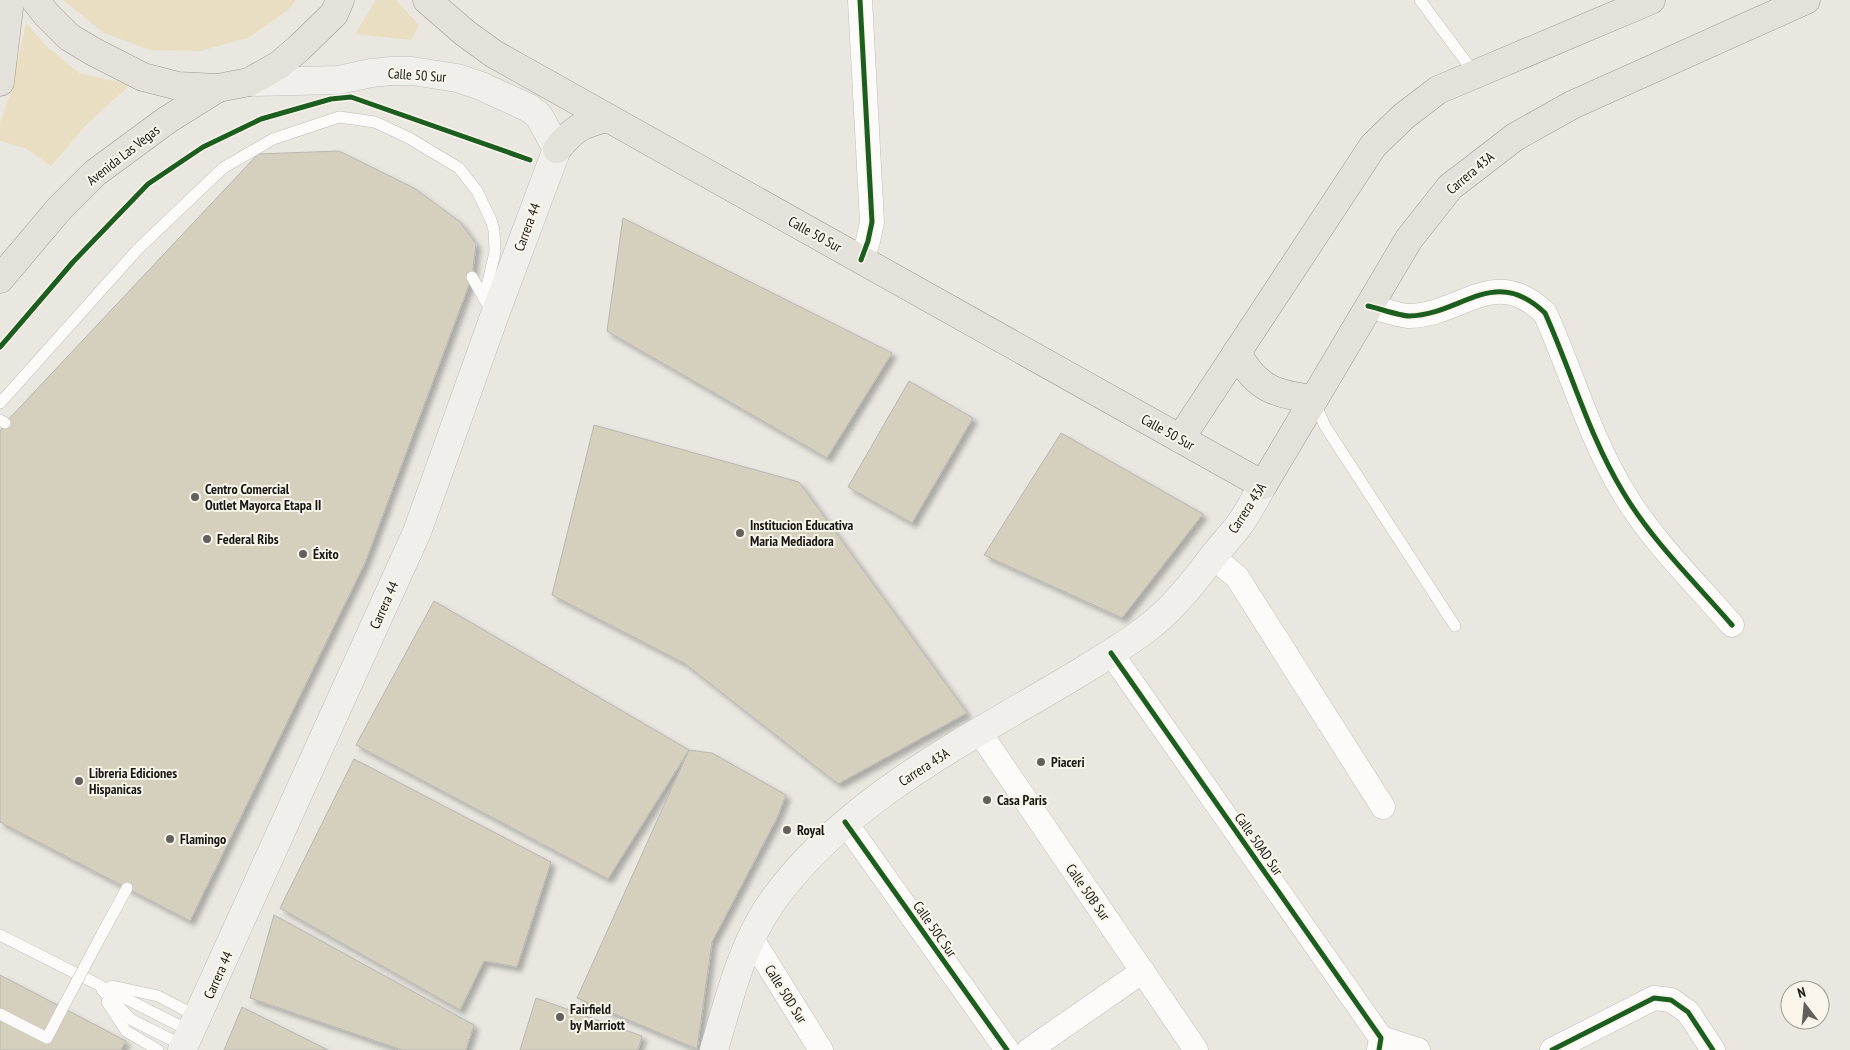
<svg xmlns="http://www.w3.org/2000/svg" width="1850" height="1050" viewBox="0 0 1850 1050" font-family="'PT Sans Narrow',sans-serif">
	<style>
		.green { fill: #e9dec1 }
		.building { fill: #d5cfbe; stroke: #b9b7b2; filter: url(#shadow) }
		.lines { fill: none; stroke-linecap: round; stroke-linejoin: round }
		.lane-casing { stroke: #c0beb9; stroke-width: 12 }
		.street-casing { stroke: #c0beb9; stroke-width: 25 }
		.secondary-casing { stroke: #c0beb9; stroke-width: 29 }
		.primary-casing { stroke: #9e9a8e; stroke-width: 29 }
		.lane { stroke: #fcfbfa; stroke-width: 11 }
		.street { stroke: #fcfbfa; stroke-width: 24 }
		.secondary { stroke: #f0efeb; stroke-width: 28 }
		.primary { stroke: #e4e1db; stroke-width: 28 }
		.lane-bridge-casing { stroke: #c0beb9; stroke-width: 12; stroke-linecap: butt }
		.lane-bridge { stroke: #fcfbfa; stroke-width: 11 }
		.cycleway-casing { stroke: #faf5ea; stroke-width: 8 }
		.cycleway { stroke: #1b5e20; stroke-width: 5 }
		.poi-dot { fill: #61605b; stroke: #faf5ea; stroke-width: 2 }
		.labels { text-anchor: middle; stroke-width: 4; stroke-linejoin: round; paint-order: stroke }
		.street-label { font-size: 14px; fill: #181713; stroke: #faf5ea }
		.poi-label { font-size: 14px; font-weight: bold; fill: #181713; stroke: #faf5ea; text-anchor: start }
	</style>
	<defs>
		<filter id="shadow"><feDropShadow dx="4.5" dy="4.5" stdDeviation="2.5" flood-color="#0004"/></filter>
	</defs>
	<rect width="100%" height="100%" fill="#e9e7e0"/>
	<g class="green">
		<polygon points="63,0 296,0 288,10 248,38 200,51 150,50 104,33"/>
		<polygon points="376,0 396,0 419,25 411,40 355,34"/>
		<polygon points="26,23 47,47 79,73 130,85 86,125 51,166 25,148 0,141 0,124 10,95"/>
	</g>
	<g class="building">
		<polygon points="339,151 414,188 460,222 476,244 472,277 365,563 190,921 0,822 0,431 5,423 258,154"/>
		<polygon points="623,218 892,353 827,458 607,331"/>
		<polygon points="909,381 973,418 912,523 848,487"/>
		<polygon points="594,425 799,482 967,713 838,784 684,663 552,595"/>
		<polygon points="1061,433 1203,514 1122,618 984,555"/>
		<polygon points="434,601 689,750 608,879 356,745"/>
		<polygon points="689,750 712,753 786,795 777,818 712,942 697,1049 577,998"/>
		<polygon points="354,759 551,862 517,967 484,961 460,1010 280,908"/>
		<polygon points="274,915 474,1025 466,1050 402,1050 250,998"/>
		<polygon points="0,975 126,1041 121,1050 0,1050"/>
		<polygon points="536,998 642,1036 638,1050 520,1050"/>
		<polygon points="242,1007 328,1050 224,1050"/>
	</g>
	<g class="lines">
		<g class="lane-casing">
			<g id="lane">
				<polyline points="1420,0 1475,74"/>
				<polyline points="472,277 486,302"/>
				<polyline points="1314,401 1325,426 1455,626"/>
				<polyline points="0,403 138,249 223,168 273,139 339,117 375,122 409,138 459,168 477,191 491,220 494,230 495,252 484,299"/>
				<polyline points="0,420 5,423"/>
				<polyline points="102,934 127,888"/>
				<polyline points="0,935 190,1031"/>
				<polyline points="112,986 158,996 198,1017"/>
				<polyline points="102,990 132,1020 184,1046"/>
				<polyline points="107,1002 126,1031 158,1050"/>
				<polyline points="0,1014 47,1038 61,1011"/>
			</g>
		</g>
		<g class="street-casing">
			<g id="street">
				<polyline points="860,0 872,222 868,241 861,260"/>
				<path d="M1368,306C1378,308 1400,316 1409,316C1462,315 1494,264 1545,313C1572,373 1589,436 1623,492C1652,541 1695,582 1732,625"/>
				<polyline points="1213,557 1237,577 1383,807"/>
				<polyline points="1111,653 1381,1038 1379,1050"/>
				<polyline points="980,733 1196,1050"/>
				<polyline points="845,822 1007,1050"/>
				<polyline points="752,939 821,1050"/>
				<polyline points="1381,1038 1418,1050"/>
				<polyline points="1029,1050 1143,971"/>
				<polyline points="1552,1050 1654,998 1671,1000 1688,1012 1713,1050"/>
			</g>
		</g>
		<g class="secondary-casing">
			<g id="secondary">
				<polyline points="182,1050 417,532 494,317 557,149 539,116 529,108 481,86 457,78 412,71 391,71 371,73 339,80 249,82"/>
				<path d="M714,1050C729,999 742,943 774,899C847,799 965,741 1069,679C1095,663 1121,648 1145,630C1171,611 1192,585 1211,559C1221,546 1233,534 1242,521C1250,509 1256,497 1263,485"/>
			</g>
		</g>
		<g class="primary-casing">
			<g id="primary">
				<polyline points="35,0 46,14 69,37 94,52 143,77 178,86 218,88 249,82 279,65 299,48 334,14 340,0"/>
				<polyline points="427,0 465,33 494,54 1263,485 1409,239 1450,187 1515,137 1572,105 1806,0"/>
				<polyline points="0,82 10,0"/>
				<path d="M557,149C575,128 580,125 607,118"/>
				<polyline points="0,279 59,209 95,173 167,120 218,88"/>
				<path d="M1237,352C1255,388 1276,395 1314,399"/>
				<polyline points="1180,439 1373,146 1404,116 1438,90 1651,0"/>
			</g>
		</g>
		<use href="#lane" class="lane"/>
		<use href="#street" class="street"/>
		<use href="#secondary" class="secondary"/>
		<use href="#primary" class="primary"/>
		<g class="lane-bridge-casing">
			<polyline id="lane-bridge" points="61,1011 102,934"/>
		</g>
		<use href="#lane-bridge" class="lane-bridge"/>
		<g class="cycleway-casing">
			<g id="cycleway">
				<polyline points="860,0 872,222 868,241 861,260"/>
				<path d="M1368,306C1378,308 1400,316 1409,316C1462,315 1494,264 1545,313C1572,373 1589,436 1623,492C1652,541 1695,582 1732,625"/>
				<polyline points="0,347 73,262 148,184 203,147 261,119 331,99 351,97 530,160"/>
				<polyline points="1111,653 1381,1038 1379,1050"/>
				<polyline points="845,822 1007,1050"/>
				<polyline points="1552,1050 1654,998 1671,1000 1688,1012 1713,1050"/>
			</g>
		</g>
		<use href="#cycleway" class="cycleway"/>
	</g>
	<g class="poi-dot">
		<circle cx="195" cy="497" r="5"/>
		<circle cx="740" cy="533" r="5"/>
		<circle cx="207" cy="539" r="5"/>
		<circle cx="303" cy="554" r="5"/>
		<circle cx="1041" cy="762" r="5"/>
		<circle cx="79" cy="781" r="5"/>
		<circle cx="987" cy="800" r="5"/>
		<circle cx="787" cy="830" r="5"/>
		<circle cx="170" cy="839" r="5"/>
		<circle cx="560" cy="1017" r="5"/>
	</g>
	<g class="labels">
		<g class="street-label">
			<text transform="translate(417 75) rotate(4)" y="5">Calle 50 Sur</text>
			<text transform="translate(123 155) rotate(-38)" y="5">Avenida Las Vegas</text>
			<text transform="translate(1470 173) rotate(-40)" y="5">Carrera 43A</text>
			<text transform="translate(527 227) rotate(-70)" y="5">Carrera 44</text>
			<text transform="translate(815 234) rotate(29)" y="5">Calle 50 Sur</text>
			<text transform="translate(1168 432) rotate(29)" y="5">Calle 50 Sur</text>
			<text transform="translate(1247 508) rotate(-57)" y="5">Carrera 43A</text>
			<text transform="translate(384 605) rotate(-66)" y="5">Carrera 44</text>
			<text transform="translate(924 767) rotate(-33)" y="5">Carrera 43A</text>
			<text transform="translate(1259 844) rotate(55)" y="5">Calle 50AD Sur</text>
			<text transform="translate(1088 892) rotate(55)" y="5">Calle 50B Sur</text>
			<text transform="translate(935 929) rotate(55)" y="5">Calle 50C Sur</text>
			<text transform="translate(218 975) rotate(-66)" y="5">Carrera 44</text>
			<text transform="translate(786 994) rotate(58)" y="5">Calle 50D Sur</text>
		</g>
		<g class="poi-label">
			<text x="205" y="494">Centro Comercial<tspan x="205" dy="16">Outlet Mayorca Etapa II</tspan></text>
			<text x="750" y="530">Institucion Educativa<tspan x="750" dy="16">Maria Mediadora</tspan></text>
			<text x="217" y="544">Federal Ribs</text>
			<text x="313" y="559">Éxito</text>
			<text x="1051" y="767">Piaceri</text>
			<text x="89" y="778">Libreria Ediciones<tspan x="89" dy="16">Hispanicas</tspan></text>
			<text x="997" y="805">Casa Paris</text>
			<text x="797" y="835">Royal</text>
			<text x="180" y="844">Flamingo</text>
			<text x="570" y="1014">Fairfield<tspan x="570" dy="16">by Marriott</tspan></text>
		</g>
	</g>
	<g transform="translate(1805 1005) rotate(344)"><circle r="24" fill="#faf5ea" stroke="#a09c94"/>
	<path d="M0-4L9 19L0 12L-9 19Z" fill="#61605b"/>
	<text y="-8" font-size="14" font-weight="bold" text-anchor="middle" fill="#181713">N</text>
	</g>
</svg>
